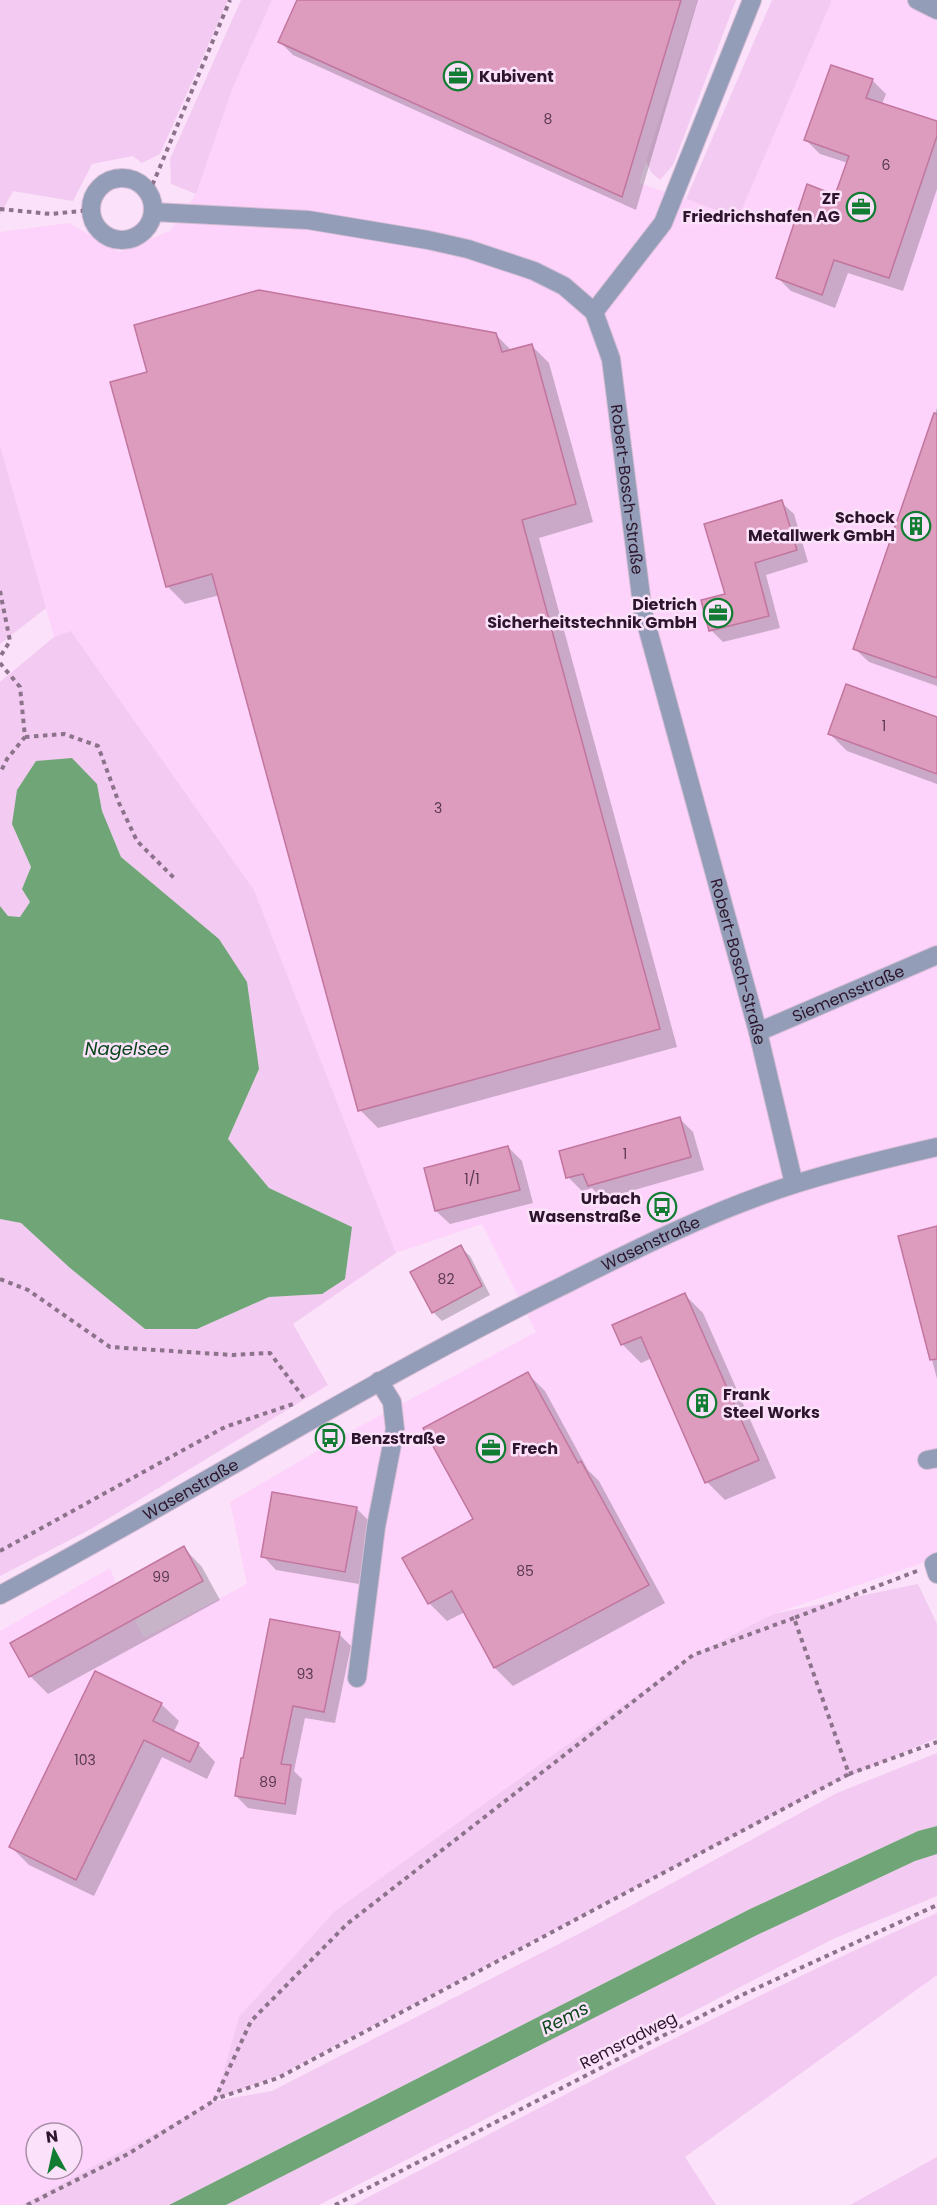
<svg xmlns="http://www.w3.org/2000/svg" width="937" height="2205" viewBox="0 0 937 2205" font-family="Poppins,sans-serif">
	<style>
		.built { fill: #fdd3fb; fill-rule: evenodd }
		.green { fill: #f3caf1 }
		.water { fill: #70a677 }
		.shadow { fill: #0003 }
		.building { fill: #dd9cbd; stroke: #c2759e; stroke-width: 1.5 }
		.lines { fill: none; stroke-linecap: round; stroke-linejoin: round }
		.minor-casing { stroke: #d6bcd5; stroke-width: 20 }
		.path { stroke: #8c738b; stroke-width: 4; stroke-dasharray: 4.5 4.5; stroke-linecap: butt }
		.minor { stroke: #939db7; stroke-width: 18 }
		.labels { text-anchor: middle; stroke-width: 5; stroke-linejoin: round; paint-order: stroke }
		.number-label { font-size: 14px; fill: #593851 }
		.poi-label { font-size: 16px; font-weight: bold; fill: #2d162d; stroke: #fbe1fa; text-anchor: start }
		.street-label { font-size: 16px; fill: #2d162d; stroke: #fbe1fa }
		.water-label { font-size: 18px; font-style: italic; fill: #09471a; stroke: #fbe1fa }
	</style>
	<rect width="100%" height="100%" fill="#fbe1fa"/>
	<path class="built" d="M272,0H697L639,183L738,217L832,0H937V1558L773,1614L693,1654L363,1914L260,2018L215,2101L21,2205H0V1631L110,1568L116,1584L144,1638L247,1584L230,1502L351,1431L536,1332L482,1224L396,1253L254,890L72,632L54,637L0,445V232L69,223L119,252L170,231L196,194L233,87ZM36,2133H72V2169H36Z"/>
	<g class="green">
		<polygon points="0,0 228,0 160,154 142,163 133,156 92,164 73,201 13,191 0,215"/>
		<polygon points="241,0 272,0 233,87 196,194 171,184 170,159"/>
		<polygon points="697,0 736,0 673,165 660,180 651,172 646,161"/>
		<polygon points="772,0 832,0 738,218 686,199"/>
		<polygon points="0,445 46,608 0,644"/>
		<polygon points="71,631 254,890 396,1253 293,1324 328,1385 91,1529 0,1576 0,1219 21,1223 70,1268 145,1329 197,1329 269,1297 322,1294 352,1227 269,1188 228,1139 259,1069 219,939 121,857 102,811 97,784 12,824 31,867 22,889 30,902 21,917 8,916 0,906 0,682 54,637"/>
		<polygon points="918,1584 937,1624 937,1738 834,1783 278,2076 216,2099 239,2017 335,1911 693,1655 773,1614"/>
		<polygon points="937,1753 937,1826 918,1831 750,1909 169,2205 21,2205 215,2101 272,2091 590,1928 837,1793"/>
		<polygon points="937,1854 937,1896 833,1939 319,2205 226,2205 757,1935 915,1861"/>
		<path d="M937,1913V1975L685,2157L716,2205H353C546,2105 738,2001 937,1913Z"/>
		<polygon points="937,2157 937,2205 850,2205"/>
	</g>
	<g class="water">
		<polygon points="72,758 97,784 102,811 121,857 219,939 247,982 259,1069 228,1139 269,1188 352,1227 345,1279 322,1294 269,1297 197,1329 145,1329 70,1268 21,1223 0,1219 0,906 8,916 20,917 30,902 22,889 31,867 12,824 17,790 36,761"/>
		<polygon points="937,1826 937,1854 915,1861 757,1935 226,2205 169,2205 750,1909 918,1831"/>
	</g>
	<g class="shadow">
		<polygon points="298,0 698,0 636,210 293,55 279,41"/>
		<polygon points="872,80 886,94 882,104 937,123 937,189 903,291 848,273 835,308 791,291 777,277 836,197 848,163 820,154 806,140"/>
		<polygon points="495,334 512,351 531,345 549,363 593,522 539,538 677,1047 378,1128 360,1110 220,595 185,604 167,586"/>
		<polygon points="937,408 937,686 869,662 855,649"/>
		<polygon points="781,502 794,514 808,562 766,575 780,628 723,642 711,630 727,595"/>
		<polygon points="937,719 937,784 847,751 830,734"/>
		<polygon points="679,1118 693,1132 704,1170 603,1199 592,1188 582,1191 568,1177"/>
		<polygon points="508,1147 522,1161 533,1203 450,1224 436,1211"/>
		<polygon points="937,1227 937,1379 900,1237"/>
		<polygon points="460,1247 470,1256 490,1295 442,1321 433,1312"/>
		<polygon points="685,1295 703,1313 776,1478 725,1500 707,1482 652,1358 641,1363 623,1345 614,1326"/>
		<polygon points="527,1373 545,1391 588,1470 599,1481 665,1603 513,1686 495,1668 465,1612 447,1621 429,1603 475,1520"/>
		<polygon points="356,1508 370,1522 359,1584 276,1570 263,1556"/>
		<polygon points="184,1548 202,1567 220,1600 48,1694 30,1676"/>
		<polygon points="339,1634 351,1646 335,1723 305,1718 294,1771 302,1779 296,1815 248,1808 236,1796 244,1760"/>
		<polygon points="161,1704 179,1721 173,1733 198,1744 215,1762 207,1779 162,1757 94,1896 29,1865 11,1847"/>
	</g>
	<g class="building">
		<polygon points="297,0 681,0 622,197 278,42"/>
		<polygon points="831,65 873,79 866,98 937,121 937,136 889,278 834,260 822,295 776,278 807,184 835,195 849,156 804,140"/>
		<polygon points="259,290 496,333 502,352 532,344 576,504 522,520 660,1029 358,1111 212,574 166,587 110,382 147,372 134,325"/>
		<polygon points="934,413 937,414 937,678 853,649"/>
		<polygon points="782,500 797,550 755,563 769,616 709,631 701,600 725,594 704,524"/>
		<polygon points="846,684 937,717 937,774 828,734"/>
		<polygon points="680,1117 691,1157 588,1186 583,1174 566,1178 559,1151"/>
		<polygon points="508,1146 520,1190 435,1211 424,1168"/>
		<polygon points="937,1226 937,1359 930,1360 898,1236"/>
		<polygon points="461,1245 482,1286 432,1313 410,1272"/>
		<polygon points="685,1293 759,1460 705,1483 641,1337 621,1345 612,1325"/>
		<polygon points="528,1372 578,1463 581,1461 649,1585 494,1668 452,1591 428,1604 402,1558 473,1519 423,1428"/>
		<polygon points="272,1492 357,1507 345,1572 261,1557"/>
		<polygon points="184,1546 203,1581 29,1677 10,1643"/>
		<polygon points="270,1619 340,1632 324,1712 293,1706 281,1764 291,1765 285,1804 235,1796 241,1758 243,1758"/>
		<polygon points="95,1671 162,1703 153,1721 199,1743 190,1762 144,1740 76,1880 9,1847"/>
	</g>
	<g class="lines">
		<g class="minor-casing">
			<g id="minor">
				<polyline points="917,0 937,10"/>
				<circle cx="122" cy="209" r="31"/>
				<path id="s1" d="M153,212L308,220L428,240L468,249L534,271L564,286L594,312L611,359L643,612L758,1032L794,1184"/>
				<polyline points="594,312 663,223 752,0"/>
				<path id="s2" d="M758,1032L937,955"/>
				<polyline points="927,1460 937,1458"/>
				<polyline points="937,1562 934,1564 937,1574"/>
				<path id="s3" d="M0,1595C188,1495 368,1381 560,1287C636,1249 713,1210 795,1184C842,1169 889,1158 937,1147"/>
				<polyline points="357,1678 376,1527 395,1429 392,1402 379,1381"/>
			</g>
		</g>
		<g class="path">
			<polyline points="149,193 230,0"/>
			<polyline points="0,209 51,214 91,210"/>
			<polyline points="0,591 10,641 0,657"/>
			<polyline points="0,663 20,687 25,737 7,759 0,773"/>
			<polyline points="25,737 64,734 98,746 119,803 137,841 175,879"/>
			<polyline points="0,1279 28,1290 110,1347 233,1355 270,1353 306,1401"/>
			<polyline points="0,1551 225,1427 296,1403"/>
			<polyline points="917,1571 794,1618 849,1774 937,1742"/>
			<polyline points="794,1618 693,1655 347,1924 251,2021 215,2099 278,2078 849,1774"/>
			<polyline points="27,2205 128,2154 215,2100"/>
			<polyline points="335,2205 742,1995 937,1905"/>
		</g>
		<use href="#minor" class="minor"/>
	</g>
	<defs>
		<g id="office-ring" transform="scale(1.5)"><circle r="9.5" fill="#fbe1fa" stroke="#127d32" stroke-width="1.5"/><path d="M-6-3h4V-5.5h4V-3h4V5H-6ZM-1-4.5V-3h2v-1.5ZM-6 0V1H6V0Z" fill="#127d32"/></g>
		<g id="building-ring" transform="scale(1.5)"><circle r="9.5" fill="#fbe1fa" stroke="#127d32" stroke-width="1.5"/><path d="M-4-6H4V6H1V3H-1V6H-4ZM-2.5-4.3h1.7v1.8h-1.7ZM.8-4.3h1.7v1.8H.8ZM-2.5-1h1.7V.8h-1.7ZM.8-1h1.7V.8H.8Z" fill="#127d32"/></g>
		<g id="bus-ring" transform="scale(1.5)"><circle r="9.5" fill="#fbe1fa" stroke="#127d32" stroke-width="1.5"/><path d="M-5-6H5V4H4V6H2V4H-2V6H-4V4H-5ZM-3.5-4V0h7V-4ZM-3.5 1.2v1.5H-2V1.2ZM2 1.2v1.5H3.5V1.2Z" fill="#127d32"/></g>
	</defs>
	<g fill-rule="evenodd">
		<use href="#office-ring" x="458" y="76"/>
		<use href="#office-ring" x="861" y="207"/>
		<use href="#building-ring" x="916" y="526"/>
		<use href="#office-ring" x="718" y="613"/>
		<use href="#bus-ring" x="662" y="1207"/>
		<use href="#building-ring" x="702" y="1403"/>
		<use href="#bus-ring" x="330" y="1438"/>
		<use href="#office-ring" x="491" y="1448"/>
	</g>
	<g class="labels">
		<g class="number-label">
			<text x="548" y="124">8</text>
			<text x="886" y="170">6</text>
			<text x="884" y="731">1</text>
			<text x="438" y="813">3</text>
			<text x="625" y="1159">1</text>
			<text x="472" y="1184">1/1</text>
			<text x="446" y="1284">82</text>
			<text x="525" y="1576">85</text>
			<text x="161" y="1582">99</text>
			<text x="305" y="1679">93</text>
			<text x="85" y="1765">103</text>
			<text x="268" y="1787">89</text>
		</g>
		<g class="poi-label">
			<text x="479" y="82">Kubivent</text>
			<text x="840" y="204" text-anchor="end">ZF<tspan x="840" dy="18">Friedrichshafen AG</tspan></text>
			<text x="895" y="523" text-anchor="end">Schock<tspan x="895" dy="18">Metallwerk GmbH</tspan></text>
			<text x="697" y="610" text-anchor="end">Dietrich<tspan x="697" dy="18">Sicherheitstechnik GmbH</tspan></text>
			<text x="641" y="1204" text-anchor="end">Urbach<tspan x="641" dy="18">Wasenstraße</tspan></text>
			<text x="723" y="1400">Frank<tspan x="723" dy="18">Steel Works</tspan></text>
			<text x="351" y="1444">Benzstraße</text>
			<text x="512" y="1454">Frech</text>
		</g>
		<g class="street-label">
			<text dy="6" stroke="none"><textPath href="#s1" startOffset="642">Robert-Bosch-Straße</textPath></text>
			<text dy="6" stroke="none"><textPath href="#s1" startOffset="1128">Robert-Bosch-Straße</textPath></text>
			<text dy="6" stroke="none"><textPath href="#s2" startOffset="98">Siemensstraße</textPath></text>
			<text dy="6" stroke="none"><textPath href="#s3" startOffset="740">Wasenstraße</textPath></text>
			<text dy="6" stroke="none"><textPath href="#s3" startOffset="218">Wasenstraße</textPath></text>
			<text transform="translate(628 2040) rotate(-27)" y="6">Remsradweg</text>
		</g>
		<g class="water-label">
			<text x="127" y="1055">Nagelsee</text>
			<text transform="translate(565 2018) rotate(-27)" y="6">Rems</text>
		</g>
	</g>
	<g transform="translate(54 2151) rotate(352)"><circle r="28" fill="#fbe1fa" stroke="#a990a8" stroke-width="1.5"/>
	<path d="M0-4.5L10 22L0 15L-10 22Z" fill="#127d32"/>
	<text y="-9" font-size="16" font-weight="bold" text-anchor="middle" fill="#2d162d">N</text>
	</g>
</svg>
